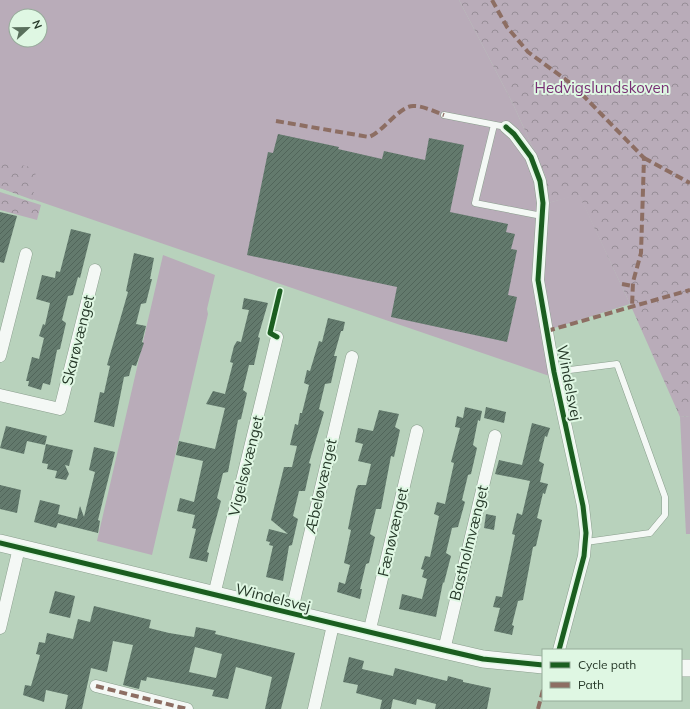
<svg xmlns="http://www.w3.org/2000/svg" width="690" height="709" viewBox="0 0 690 709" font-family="Mulish,sans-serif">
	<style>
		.grass { fill: #b9acb9; fill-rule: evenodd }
		.forest { fill: url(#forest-crowns) }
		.building { fill: url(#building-hatch); fill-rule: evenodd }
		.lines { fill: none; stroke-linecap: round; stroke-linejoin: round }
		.lane-casing { stroke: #8a9e8d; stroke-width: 7 }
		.street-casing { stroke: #8a9e8d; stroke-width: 13 }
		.secondary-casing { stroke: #8a9e8d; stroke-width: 18 }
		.lane { stroke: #f4f8f5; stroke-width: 6 }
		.street { stroke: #f4f8f5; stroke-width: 12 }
		.secondary { stroke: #f4f8f5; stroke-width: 17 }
		.quiet { stroke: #8d6e63; stroke-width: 4; stroke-dasharray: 8 4; stroke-linecap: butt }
		.cycleway-casing { stroke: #dff7e3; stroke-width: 8 }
		.cycleway { stroke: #1b5e20; stroke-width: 5 }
		.labels { text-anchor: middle; stroke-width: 4; stroke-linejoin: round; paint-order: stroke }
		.park-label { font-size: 15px; fill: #782f74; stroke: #dff7e3 }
		.street-label { font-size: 15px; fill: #263929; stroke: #dff7e3 }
	</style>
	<defs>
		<pattern id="forest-crowns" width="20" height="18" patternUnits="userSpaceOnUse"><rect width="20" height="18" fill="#b9acb9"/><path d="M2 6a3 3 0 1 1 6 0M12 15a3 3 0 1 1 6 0" fill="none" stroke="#968d96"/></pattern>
		<pattern id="building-hatch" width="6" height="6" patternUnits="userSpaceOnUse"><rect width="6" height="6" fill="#637a6d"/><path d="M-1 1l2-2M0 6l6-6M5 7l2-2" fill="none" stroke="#51655a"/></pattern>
	</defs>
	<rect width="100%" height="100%" fill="#b8d2bc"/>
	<g class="grass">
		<path d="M0,0H459L513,104L545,175L548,203L579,194L630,304L551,329L561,380L0,188ZM16,16H40V40H16Z"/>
		<polygon points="163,255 215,275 207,309 208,314 152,555 97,541"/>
		<polygon points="690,416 690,534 686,534 680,417"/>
	</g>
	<g class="forest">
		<polygon points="459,0 690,0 690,416 680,417 630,304 579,195 548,203 545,175 513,104"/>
		<polygon points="0,161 36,168 33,200 0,188"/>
		<polygon points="0,192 41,205 37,220 0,210"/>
	</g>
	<g class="building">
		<polygon points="278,134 339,147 338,149 382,159 384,151 425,160 429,138 464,145 450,212 508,224 506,232 515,234 511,249 517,250 508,295 517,297 507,342 391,317 397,287 247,255 268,152 273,153"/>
		<polygon points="0,212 17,216 4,263 0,262"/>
		<polygon points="71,229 91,234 80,278 78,277 73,295 68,296 62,320 66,323 60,349 57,350 50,385 43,383 41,390 28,386 29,381 26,381 32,357 39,359 44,338 39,336 43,324 45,325 50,303 36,299 42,275 55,278 56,271 60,272"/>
		<polygon points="134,253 154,258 150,279 152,279 146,303 141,304 136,324 146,326 142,342 144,343 136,366 132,365 129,376 124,377 114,427 94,422 100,392 104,393 110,366 107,365 128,292 126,291"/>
		<polygon points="244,298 268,303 258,337 260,338 254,365 249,365 243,390 247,393 241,419 238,420 228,472 223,473 217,498 221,501 207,552 209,553 207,562 189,558 196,529 192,528 195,515 177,511 180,498 194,502 203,461 176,455 179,441 215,449 225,408 206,404 213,391 225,394 233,363 230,362 234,346 237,341 241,342 249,310 242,309"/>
		<polygon points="328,318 345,322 343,331 341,331 334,356 337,356 331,383 325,384 319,409 324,412 309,463 311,464 305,491 299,491 293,516 298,519 292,545 289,546 283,581 266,577 273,546 269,545 270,542 266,541 269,529 288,534 271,520 284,467 292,467 297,446 290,445 295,424 298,425 300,413 302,413 309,385 304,383 307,370 310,371 319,341 322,342"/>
		<polygon points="465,407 482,411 480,421 478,420 473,445 477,448 471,474 468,475 462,500 465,502 458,527 452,528 446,553 451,556 444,583 443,582 436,617 399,609 402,594 422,599 427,579 422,577 424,570 421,569 425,556 430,557 439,516 434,514 437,502 445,504 454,463 451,462 460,428 455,427 457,416 463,418"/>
		<polygon points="486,407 506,412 504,423 484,418"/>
		<polygon points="379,410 399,414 395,427 400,430 394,457 391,456 381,509 376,509 370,534 375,537 369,563 366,564 360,589 362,589 360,599 337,592 339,582 345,584 350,565 344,563 351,530 348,529 356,489 358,485 366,485 371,464 358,461 363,444 355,442 358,428 373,431"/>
		<polygon points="532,423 550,428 547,437 545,436 539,461 544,464 540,482 548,484 545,494 543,493 537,518 542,520 536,546 533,547 523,600 518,601 512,625 514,626 512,635 494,631 500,608 493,607 496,596 502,597 515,535 512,534 517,513 522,515 530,481 495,474 499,460 522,465"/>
		<polygon points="6,426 47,436 45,445 27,441 24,454 0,448"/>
		<polygon points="46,444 73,450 69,466 65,465 69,474 66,480 55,478 57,471 47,469 48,464 42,463"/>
		<polygon points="94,447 115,452 98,520 100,521 98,533 58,523 56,528 34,522 40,500 60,505 58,514 77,519 80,506 84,517 95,472 89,470"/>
		<polygon points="0,485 21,490 17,513 0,509"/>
		<polygon points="486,514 496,516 494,530 484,528"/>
		<polygon points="55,591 75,596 70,618 49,613"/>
		<path d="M94,606L151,620L149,628L169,633L194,637L196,627L216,631L215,634L295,653L281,709H265L272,677L236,667L228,699L212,696L214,690L147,677L146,681L141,680L139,689L123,685L133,645L113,641L107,672L91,668L82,709H65L68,695L46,690L44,702L23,695L25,685L31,686L40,655L36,654L39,642L45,643L47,633L73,639L78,619L90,622ZM195,647L222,654L216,678L189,672Z"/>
		<polygon points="349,657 364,661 362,669 393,676 395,668 447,681 448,676 463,680 463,682 491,688 487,709 435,709 436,704 417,699 416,705 393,699 391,709 380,709 382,700 356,693 358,685 343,682"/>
	</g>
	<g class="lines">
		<g class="lane-casing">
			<g id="lane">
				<polyline points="444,115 506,127"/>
				<polyline points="494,125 475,203 542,216"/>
				<polyline points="554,372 617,364 665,497 665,515 650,533 586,542"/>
			</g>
		</g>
		<g class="street-casing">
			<g id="street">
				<polyline points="506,127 514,134 531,157 540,181 543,203 538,280 554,372 583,506 586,533 584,556 559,650"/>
				<polyline points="0,356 26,254"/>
				<polyline points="0,395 60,409 95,270"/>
				<polyline points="214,595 277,337"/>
				<polyline points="291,614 352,357"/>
				<polyline points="0,628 19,548"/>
				<polyline points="369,633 417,431"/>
				<polyline points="444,650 495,436"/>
				<polyline points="96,686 187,709"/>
				<polyline points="314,709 333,625"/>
			</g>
		</g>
		<g class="secondary-casing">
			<g id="secondary">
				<polyline points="0,543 444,650 483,659 543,665"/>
				<polyline points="681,668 690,668"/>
			</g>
		</g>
		<use href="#lane" class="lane"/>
		<use href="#street" class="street"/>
		<use href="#secondary" class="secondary"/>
		<g class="quiet">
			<polyline points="492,0 507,27 528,52 573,85 644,158 641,253 633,282 632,307"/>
			<path d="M276,121L369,137C384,131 400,105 414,106C424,106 435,112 444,115"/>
			<polyline points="644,158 690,183"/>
			<polyline points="622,284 633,286"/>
			<polyline points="547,331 690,290"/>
			<polyline points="96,686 187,709"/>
			<polyline points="538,709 543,690"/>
		</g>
		<g class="cycleway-casing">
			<g id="cycleway">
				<polyline points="506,127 514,134 531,157 540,181 543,203 538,280 554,372 583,506 586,533 584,556 559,650"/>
				<polyline points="277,337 270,333 280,291"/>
				<polyline points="0,543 444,650 483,659 543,665"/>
			</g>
		</g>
		<use href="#cycleway" class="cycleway"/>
	</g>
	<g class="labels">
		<g class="park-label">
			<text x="602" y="93">Hedvigslundskoven</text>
		</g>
		<g class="street-label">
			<text transform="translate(78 340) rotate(-76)" y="5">Skarøvænget</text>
			<text transform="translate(569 383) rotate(79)" y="5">Windelsvej</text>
			<text transform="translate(246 466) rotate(-76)" y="5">Vigelsøvænget</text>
			<text transform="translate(321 486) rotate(-77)" y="5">Æbeløvænget</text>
			<text transform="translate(393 532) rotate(-77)" y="5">Fænøvænget</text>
			<text transform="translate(469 543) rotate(-76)" y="5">Bastholmvænget</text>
			<text transform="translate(273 598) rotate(14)" y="5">Windelsvej</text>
		</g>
	</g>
	<rect x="542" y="649" width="140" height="52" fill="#dff7e3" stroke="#95ab99"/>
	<rect x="550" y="662" width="20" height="6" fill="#1b5e20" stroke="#95ab99"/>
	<text x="578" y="669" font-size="12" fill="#263929">Cycle path</text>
	<rect x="550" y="682" width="20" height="6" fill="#8d6e63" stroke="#95ab99"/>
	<text x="578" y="689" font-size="12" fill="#263929">Path</text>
	<g transform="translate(28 28) rotate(68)"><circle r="19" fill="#dff7e3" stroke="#95ab99"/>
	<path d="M0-3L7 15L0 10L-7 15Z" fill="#596f5c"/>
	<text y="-6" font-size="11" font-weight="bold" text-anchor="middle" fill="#263929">N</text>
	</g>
</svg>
